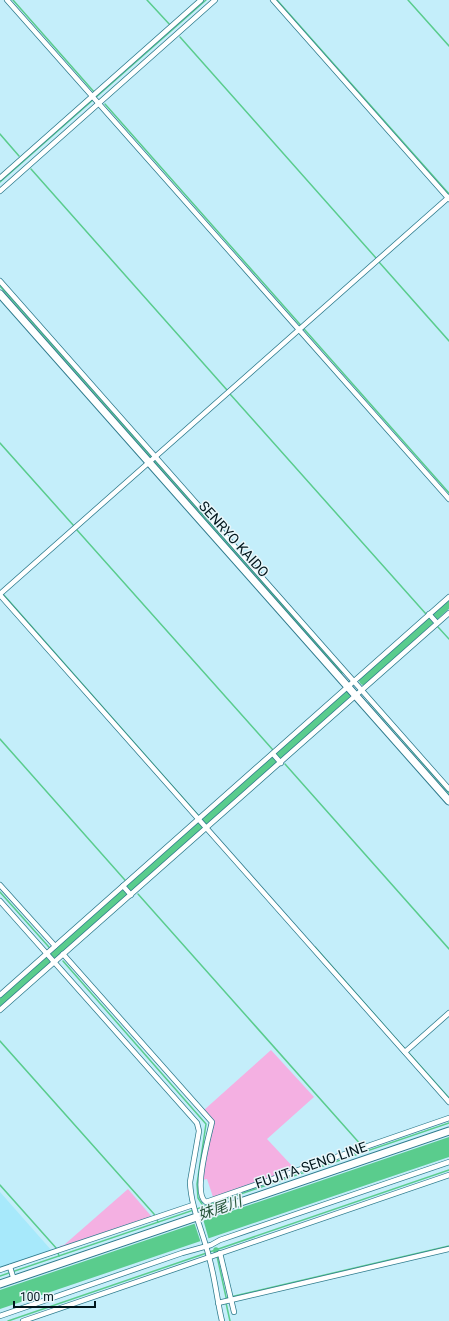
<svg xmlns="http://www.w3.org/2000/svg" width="449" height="1321" viewBox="0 0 449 1321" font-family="Roboto,'Noto Sans JP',sans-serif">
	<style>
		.built { fill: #a7e9fb }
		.green { fill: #f4b0e2 }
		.water { fill: #5acc8d }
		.pier { fill: #c4eefa }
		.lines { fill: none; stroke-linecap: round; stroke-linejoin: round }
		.stream { stroke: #5acc8d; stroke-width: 1.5 }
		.canal { stroke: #5acc8d; stroke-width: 5.5 }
		.river { stroke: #5acc8d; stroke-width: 10 }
		.street-casing { stroke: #2f7b8d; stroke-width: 6 }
		.secondary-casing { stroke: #2f7b8d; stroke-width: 9 }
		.street { stroke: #fff; stroke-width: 4.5 }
		.secondary { stroke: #fff; stroke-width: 7 }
		.labels { text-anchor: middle; stroke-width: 3; stroke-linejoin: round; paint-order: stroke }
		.street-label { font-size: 14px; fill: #00151b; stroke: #e8f6fa }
		.water-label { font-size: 15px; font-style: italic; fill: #28563b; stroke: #e8f6fa }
	</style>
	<rect width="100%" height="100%" fill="#c4eefa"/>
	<polygon class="built" points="0,1192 52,1251 0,1267"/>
	<g class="green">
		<polygon points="271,1050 314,1097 267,1139 294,1168 294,1172 214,1200 207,1179 202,1180 213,1123 204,1110"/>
		<polygon points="128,1189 152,1217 59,1249 60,1246 64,1245"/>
	</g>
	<polygon class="water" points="449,1137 449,1157 0,1309 0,1290"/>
	<polygon class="pier" points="203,1219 209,1240 201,1243 194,1222"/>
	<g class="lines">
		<g class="stream">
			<polyline points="13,0 95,93"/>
			<polyline points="147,0 171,26"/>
			<polyline points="277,0 449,194"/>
			<polyline points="408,0 449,46"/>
			<polyline points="180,37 376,258"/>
			<polyline points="105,104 449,493"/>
			<polyline points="0,134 19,156"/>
			<polyline points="31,169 227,390"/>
			<polyline points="0,182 206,0"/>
			<polyline points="379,262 449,341"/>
			<polyline points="0,286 342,673"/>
			<polyline points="230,394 426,614"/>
			<polyline points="0,443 74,526"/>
			<polyline points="77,530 273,750"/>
			<polyline points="3,594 198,815"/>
			<polyline points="438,627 449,639"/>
			<polyline points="369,702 449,793"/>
			<polyline points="0,739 132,888"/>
			<polyline points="276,754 279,758"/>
			<polyline points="285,764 449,949"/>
			<polyline points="0,892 56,955"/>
			<polyline points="138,894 362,1146"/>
			<polyline points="315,947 405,1049"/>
			<polyline points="63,961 206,1124 197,1184 198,1198 204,1207"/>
			<polyline points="0,1041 154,1214 158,1222"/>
			<polyline points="408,1052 449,1098"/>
			<polyline points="0,1185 57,1249 59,1256"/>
			<polyline points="217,1256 226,1297"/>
			<polyline points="0,1276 449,1123"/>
			<polyline points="226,1298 449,1246"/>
			<polyline points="226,1303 230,1321"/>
			<polyline points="8,1321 449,1170"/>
		</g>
		<polyline class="canal" points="216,1250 216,1251"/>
		<g class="river">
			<polyline points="364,680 449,602"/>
			<polyline points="0,1001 345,696"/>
		</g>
		<g class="street-casing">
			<g id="street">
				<polyline points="7,0 449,499"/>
				<polyline points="273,0 449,199"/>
				<polyline points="0,178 201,0"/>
				<polyline points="0,191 215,0"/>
				<polyline points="0,281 449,789"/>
				<polyline points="0,594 449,197"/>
				<polyline points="0,595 449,1102"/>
				<polyline points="429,614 437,623"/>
				<polyline points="273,754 281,763"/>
				<polyline points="0,885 55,946"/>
				<polyline points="123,886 131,895"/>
				<path d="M0,901L197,1123L199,1131L190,1182C191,1208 203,1232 209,1257C215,1278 217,1300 222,1321"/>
				<path d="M63,954L212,1122C209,1136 192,1194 206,1202L449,1118"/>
				<polyline points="0,995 449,597"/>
				<polyline points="0,1010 449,613"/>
				<polyline points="405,1052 449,1013"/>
				<polyline points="220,1253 234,1312"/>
				<polyline points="10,1267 14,1280"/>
				<polyline points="0,1270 193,1205"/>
				<polyline points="218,1303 449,1249"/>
				<polyline points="0,1316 182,1253 211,1245 220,1240 449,1162"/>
				<polyline points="23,1321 449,1175"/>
			</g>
		</g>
		<g class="secondary-casing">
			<g id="secondary">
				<polyline points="0,294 449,801"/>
				<polyline points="0,1284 449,1131"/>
			</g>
		</g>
		<use href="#street" class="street"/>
		<use href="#secondary" class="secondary"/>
	</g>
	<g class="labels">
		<g class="street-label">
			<text transform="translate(234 539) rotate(48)" y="5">SENRYO KAIDO</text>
			<text transform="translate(311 1165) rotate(-19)" y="5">FUJITA SENO LINE</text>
		</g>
		<g class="water-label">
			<text transform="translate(220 1208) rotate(-19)" y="5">妹尾川</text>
		</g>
	</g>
	<path d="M14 1301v6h81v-6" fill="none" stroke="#00151b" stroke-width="2"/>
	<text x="20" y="1301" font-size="12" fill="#00151b" stroke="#e8f6fa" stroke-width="3" paint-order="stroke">100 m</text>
</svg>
